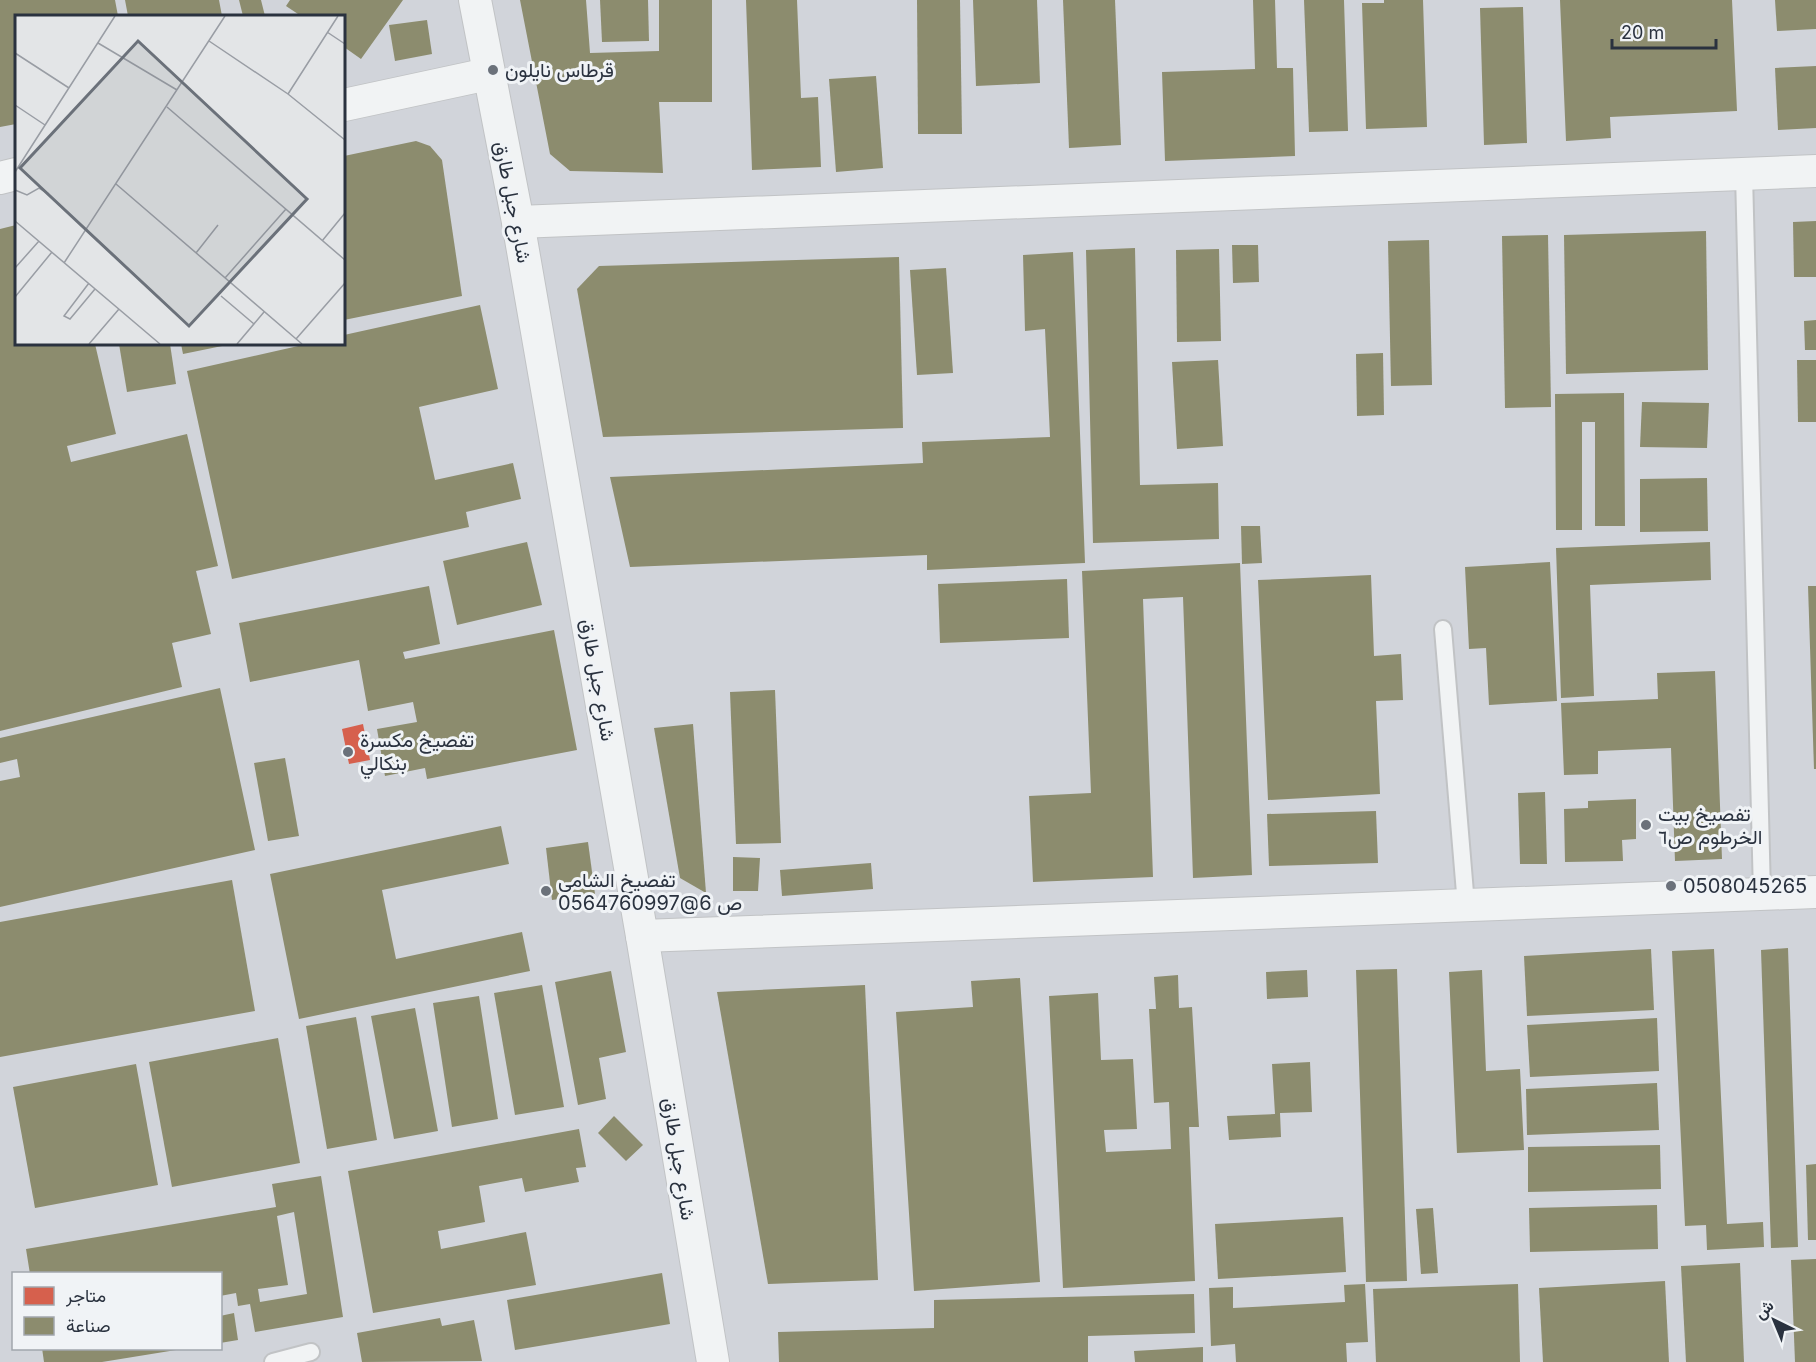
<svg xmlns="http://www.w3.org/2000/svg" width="1816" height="1362" viewBox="0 0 1816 1362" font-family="Inter,Vazirmatn,sans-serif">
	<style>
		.built { fill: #d1d4da; fill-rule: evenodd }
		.shops { fill: #d6604d }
		.industry { fill: #8c8c6e; fill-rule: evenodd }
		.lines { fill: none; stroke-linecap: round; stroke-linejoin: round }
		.lane-casing { stroke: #c1c3c5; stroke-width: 20 }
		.street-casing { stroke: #c1c3c5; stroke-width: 34 }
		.lane { stroke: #f1f3f4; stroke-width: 16 }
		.street { stroke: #f1f3f4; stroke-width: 32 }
		.poi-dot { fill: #6b717a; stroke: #f0f3f6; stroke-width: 2 }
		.labels { text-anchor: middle; stroke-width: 6; stroke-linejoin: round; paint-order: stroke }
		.poi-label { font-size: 20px; fill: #2a323f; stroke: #f0f3f6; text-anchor: start }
		.street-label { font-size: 20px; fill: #2a323f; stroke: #f0f3f6 }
		.inset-road { fill: none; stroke: #999da4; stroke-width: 1.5 }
		.view { fill: #6b717a; fill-opacity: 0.15; stroke: #6b717a; stroke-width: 3 }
		.inset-edge { fill: none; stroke: #2a323f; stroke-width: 3 }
	</style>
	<rect width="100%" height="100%" fill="#e3e5e7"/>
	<path class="built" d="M0,0H1816V1362H0ZM16,16H344V344H16ZM14,1274H220V1348H14Z"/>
	<polygon class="shops" points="363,724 370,760 349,764 342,729"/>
	<g class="industry">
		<polygon points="0,0 115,0 118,16 16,16 16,124 0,127"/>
		<polygon points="125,0 219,0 222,16 128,16"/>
		<polygon points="239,0 261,0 265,16 243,16"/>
		<polygon points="290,0 403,0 361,59 344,47 344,16 301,16 286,6"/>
		<polygon points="520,0 586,0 590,53 659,51 659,0 712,0 712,102 659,102 663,173 570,171 550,154"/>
		<polygon points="600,0 648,0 649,41 602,42"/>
		<polygon points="746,0 797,0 801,98 818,97 821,167 752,170"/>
		<polygon points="917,0 960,0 962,134 918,134"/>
		<polygon points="973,0 1037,0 1040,83 976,86"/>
		<polygon points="1063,0 1115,0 1121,145 1069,148"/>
		<polygon points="1253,0 1275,0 1277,68 1293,68 1295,156 1165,161 1162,72 1255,69"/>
		<polygon points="1304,0 1344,0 1348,131 1309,132"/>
		<polygon points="1384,0 1423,0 1427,127 1366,129 1362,3 1384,3"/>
		<polygon points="1560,0 1732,0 1737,111 1610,117 1611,138 1566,141"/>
		<polygon points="1775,0 1816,0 1816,29 1777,31"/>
		<polygon points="1523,7 1527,143 1484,145 1480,8"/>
		<polygon points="427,20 432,54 395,61 389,25"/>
		<polygon points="1816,66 1816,128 1778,130 1775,68"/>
		<polygon points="876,76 883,168 836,172 829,79"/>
		<polygon points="416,141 430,146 442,160 462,296 344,320 344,156"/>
		<polygon points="1816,221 1816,277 1794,277 1793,222"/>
		<polygon points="16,225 16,270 15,271 16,280 16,344 95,344 116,434 67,446 71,462 187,434 218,566 196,571 211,634 172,643 182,687 0,731 0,229"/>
		<polygon points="1706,231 1708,370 1566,374 1564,235"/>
		<polygon points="1548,235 1551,407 1505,408 1502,236"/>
		<polygon points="1429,240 1432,385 1391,386 1388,241"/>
		<polygon points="1232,245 1258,245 1259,282 1233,283"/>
		<polygon points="1135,248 1140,485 1218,483 1219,539 1093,543 1086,250"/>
		<polygon points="1219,249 1221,341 1177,342 1176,250"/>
		<polygon points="1073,252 1085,563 927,570 927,555 630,567 610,477 923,463 922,442 1050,437 1045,329 1025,331 1023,255"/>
		<polygon points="899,257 903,428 603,437 577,289 599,266"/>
		<polygon points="946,268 953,373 917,375 910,270"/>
		<polygon points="480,305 498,389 419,407 435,480 513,463 521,499 466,512 469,527 232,579 187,371 307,344 344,344 344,335"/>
		<polygon points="1816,320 1816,350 1805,350 1804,321"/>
		<polygon points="119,344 170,344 176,384 127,392"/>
		<polygon points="181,344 227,344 227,345 183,354"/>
		<polygon points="1383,353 1384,415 1357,416 1356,354"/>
		<polygon points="1218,360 1223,446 1177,449 1172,362"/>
		<polygon points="1797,360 1816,360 1816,422 1798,422"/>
		<polygon points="1624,393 1625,526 1595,526 1595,422 1582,422 1582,530 1556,530 1555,394"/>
		<polygon points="1642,402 1709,403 1707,448 1640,447"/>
		<polygon points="1707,478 1708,531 1640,532 1640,479"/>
		<polygon points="1241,526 1260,526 1262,563 1242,564"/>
		<polygon points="527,542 542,605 457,625 443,561"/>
		<polygon points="1710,542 1711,580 1590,585 1594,696 1561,698 1556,548"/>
		<polygon points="1550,562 1557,701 1489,705 1486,648 1469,649 1465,567"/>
		<polygon points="1240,563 1252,875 1193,878 1183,597 1143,599 1153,877 1033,882 1029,796 1091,793 1082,571"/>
		<polygon points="1371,575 1374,656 1401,654 1403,700 1376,701 1380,794 1268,800 1258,580"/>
		<polygon points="1067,579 1069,638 940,643 938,584"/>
		<polygon points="429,586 440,644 403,652 405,659 554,630 577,750 427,779 425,768 385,776 377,729 417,722 413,702 368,711 359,660 250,682 239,623"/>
		<polygon points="1808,586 1816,586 1816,769 1814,769"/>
		<polygon points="1715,671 1722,859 1675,861 1671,748 1598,751 1598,774 1564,775 1561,703 1658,699 1657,673"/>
		<polygon points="220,688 255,850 0,907 0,781 20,777 17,759 0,763 0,738"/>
		<polygon points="775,690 781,843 736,844 730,692"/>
		<polygon points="693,724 706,893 680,878 654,728"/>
		<polygon points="285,758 299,836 268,841 254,763"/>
		<polygon points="1545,792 1547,864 1520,864 1518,793"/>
		<polygon points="1636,799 1636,839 1622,840 1623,861 1565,862 1564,809 1588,808 1588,801"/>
		<polygon points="1376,811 1378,863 1269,866 1267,814"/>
		<polygon points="501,826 509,864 382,890 396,959 522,932 530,971 299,1019 270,874"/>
		<polygon points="588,842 595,894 552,900 546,848"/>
		<polygon points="733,857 760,858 758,891 733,891"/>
		<polygon points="871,863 873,889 782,896 780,870"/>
		<polygon points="232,880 255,1011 0,1057 0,922"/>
		<polygon points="1788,948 1798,1247 1771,1248 1761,950"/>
		<polygon points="1651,949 1654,1010 1527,1016 1524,956"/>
		<polygon points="1714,949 1727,1224 1763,1222 1764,1247 1707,1250 1706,1225 1685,1226 1672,951"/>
		<polygon points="1397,969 1407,1281 1366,1282 1356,970"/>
		<polygon points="1307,970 1308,997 1267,999 1266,972"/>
		<polygon points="1482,970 1486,1071 1520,1069 1524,1150 1457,1153 1449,972"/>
		<polygon points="611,971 626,1052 599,1058 606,1099 578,1105 555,982"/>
		<polygon points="1178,975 1179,1008 1192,1007 1199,1127 1189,1127 1195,1281 1063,1288 1049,996 1098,993 1101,1060 1133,1059 1137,1129 1104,1130 1106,1152 1171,1149 1169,1102 1154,1103 1149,1009 1156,1009 1154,977"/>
		<polygon points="1020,978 1040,1282 914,1291 896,1012 973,1007 971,981"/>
		<polygon points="542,985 564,1107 515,1115 494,993"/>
		<polygon points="865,985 878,1280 768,1284 717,992"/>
		<polygon points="479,996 498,1119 452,1127 433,1003"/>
		<polygon points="415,1008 438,1131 394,1139 371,1016"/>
		<polygon points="356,1017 377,1140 327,1149 306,1026"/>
		<polygon points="1657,1018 1659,1071 1530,1077 1527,1025"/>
		<polygon points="278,1038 300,1163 172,1187 149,1062"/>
		<polygon points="1310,1062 1312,1112 1280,1113 1281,1137 1229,1140 1227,1116 1275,1114 1272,1064"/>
		<polygon points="136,1064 158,1185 35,1208 13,1087"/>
		<polygon points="1657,1083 1659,1130 1527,1135 1526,1089"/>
		<polygon points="614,1116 643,1145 626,1161 598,1133"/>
		<polygon points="579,1129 586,1167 576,1168 579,1182 525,1192 522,1178 479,1186 485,1222 438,1231 441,1249 526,1232 536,1285 373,1313 348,1171"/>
		<polygon points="1660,1145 1661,1189 1528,1192 1528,1147"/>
		<polygon points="1816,1164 1816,1240 1808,1240 1806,1165"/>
		<path d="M321,1176L343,1317L255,1332L250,1304L238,1306L236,1293L220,1296V1274H30L26,1249L276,1207L272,1184ZM294,1212L307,1294L260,1302L258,1289L288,1285L277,1216Z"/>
		<polygon points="1657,1205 1658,1249 1530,1252 1529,1208"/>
		<polygon points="1433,1208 1438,1273 1421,1274 1416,1209"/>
		<polygon points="1343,1217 1346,1272 1218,1279 1215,1224"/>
		<polygon points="1816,1259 1816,1362 1795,1362 1791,1260"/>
		<polygon points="1740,1263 1744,1362 1686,1362 1681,1266"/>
		<polygon points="662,1273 670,1324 515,1350 507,1300"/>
		<polygon points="1665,1281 1669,1362 1543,1362 1539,1288"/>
		<polygon points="1365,1284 1368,1342 1346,1343 1347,1362 1236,1362 1235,1344 1211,1346 1209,1288 1233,1287 1233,1308 1345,1302 1344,1285"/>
		<polygon points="1518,1284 1520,1362 1376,1362 1373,1289"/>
		<polygon points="1194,1294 1195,1333 1088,1336 1088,1362 779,1362 778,1332 934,1328 934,1300"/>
		<polygon points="234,1313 238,1340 220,1343 220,1316"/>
		<polygon points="440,1318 442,1326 474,1320 482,1361 362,1362 357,1333"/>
		<polygon points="1203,1347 1203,1362 1135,1362 1134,1351"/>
		<polygon points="42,1348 176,1348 176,1350 102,1362 44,1362"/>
	</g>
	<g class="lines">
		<g class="lane-casing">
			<g id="lane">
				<polyline points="1744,174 1762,894"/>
				<polyline points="1443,629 1466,905"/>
				<polyline points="273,1362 311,1352"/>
			</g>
		</g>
		<g class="street-casing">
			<g id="street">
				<polyline points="475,0 518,222 642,936 713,1362"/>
				<polyline points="344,105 488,74"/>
				<polyline points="0,178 16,174"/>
				<polyline points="518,222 1816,171"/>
				<polyline points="642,936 1816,892"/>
			</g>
		</g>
		<use href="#lane" class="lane"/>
		<use href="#street" class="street"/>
	</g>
	<g class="poi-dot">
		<circle cx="493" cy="70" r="6"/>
		<circle cx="348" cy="752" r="6"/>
		<circle cx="1646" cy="825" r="6"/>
		<circle cx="1671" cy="886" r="6"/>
		<circle cx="546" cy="891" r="6"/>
	</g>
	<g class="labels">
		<g class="poi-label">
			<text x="505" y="77">قرطاس نايلون</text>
			<text x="360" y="747">تفصيخ مكسرة<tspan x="360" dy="23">بنكالي</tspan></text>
			<text x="1658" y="821">تفصيخ بيت<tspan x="1658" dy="23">الخرطوم ص٦</tspan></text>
			<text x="558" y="887">تفصيخ الشامي<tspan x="558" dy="23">ص 6@0564760997</tspan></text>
			<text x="1683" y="893">0508045265</text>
		</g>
		<g class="street-label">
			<text transform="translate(513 202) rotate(79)" y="7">شارع جبل طارق</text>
			<text transform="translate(598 680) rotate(80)" y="7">شارع جبل طارق</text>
			<text transform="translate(679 1159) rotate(81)" y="7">شارع جبل طارق</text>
		</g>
	</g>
	<g transform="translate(15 15)">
		<rect width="330" height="330" fill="#e3e5e7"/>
		<path class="inset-road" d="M312,17L330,29M194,26L273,79L330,125M83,28L162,75M0,38L54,73M273,79L323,1M0,90L30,110M152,92L330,245M0,157L100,1M101,169L287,329M0,175L12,180L24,173L34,179M0,206L145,329M307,226L330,198M181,238L203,210M49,248L210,1M0,253L24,226M210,263L271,194M74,268L49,301L55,304L80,274M206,281L239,309M0,282L37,237M281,324L330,268M74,329L104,294M222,329L249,297"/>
		<path class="view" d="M123,26L292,184L174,311L5,153Z"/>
		<rect width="330" height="330" class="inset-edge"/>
	</g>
	<rect x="12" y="1272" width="210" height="78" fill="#f0f3f6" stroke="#a1a6ad" stroke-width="1.5"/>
	<rect x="24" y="1287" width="30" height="18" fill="#d6604d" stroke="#a1a6ad" stroke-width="1.5"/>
	<text x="66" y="1302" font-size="18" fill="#2a323f">متاجر</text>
	<rect x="24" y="1317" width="30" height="18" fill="#8c8c6e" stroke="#a1a6ad" stroke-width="1.5"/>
	<text x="66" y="1332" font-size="18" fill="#2a323f">صناعة</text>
	<g transform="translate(1774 1320) rotate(317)" stroke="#f0f3f6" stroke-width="4.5" paint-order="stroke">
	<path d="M0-4.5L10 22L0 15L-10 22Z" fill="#2a323f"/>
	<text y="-9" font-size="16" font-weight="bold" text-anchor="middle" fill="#2a323f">ش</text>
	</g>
	<path d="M1612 39v9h104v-9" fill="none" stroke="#2a323f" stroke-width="3"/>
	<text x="1621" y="39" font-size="18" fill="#2a323f" stroke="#f0f3f6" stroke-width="4.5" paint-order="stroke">20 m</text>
</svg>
